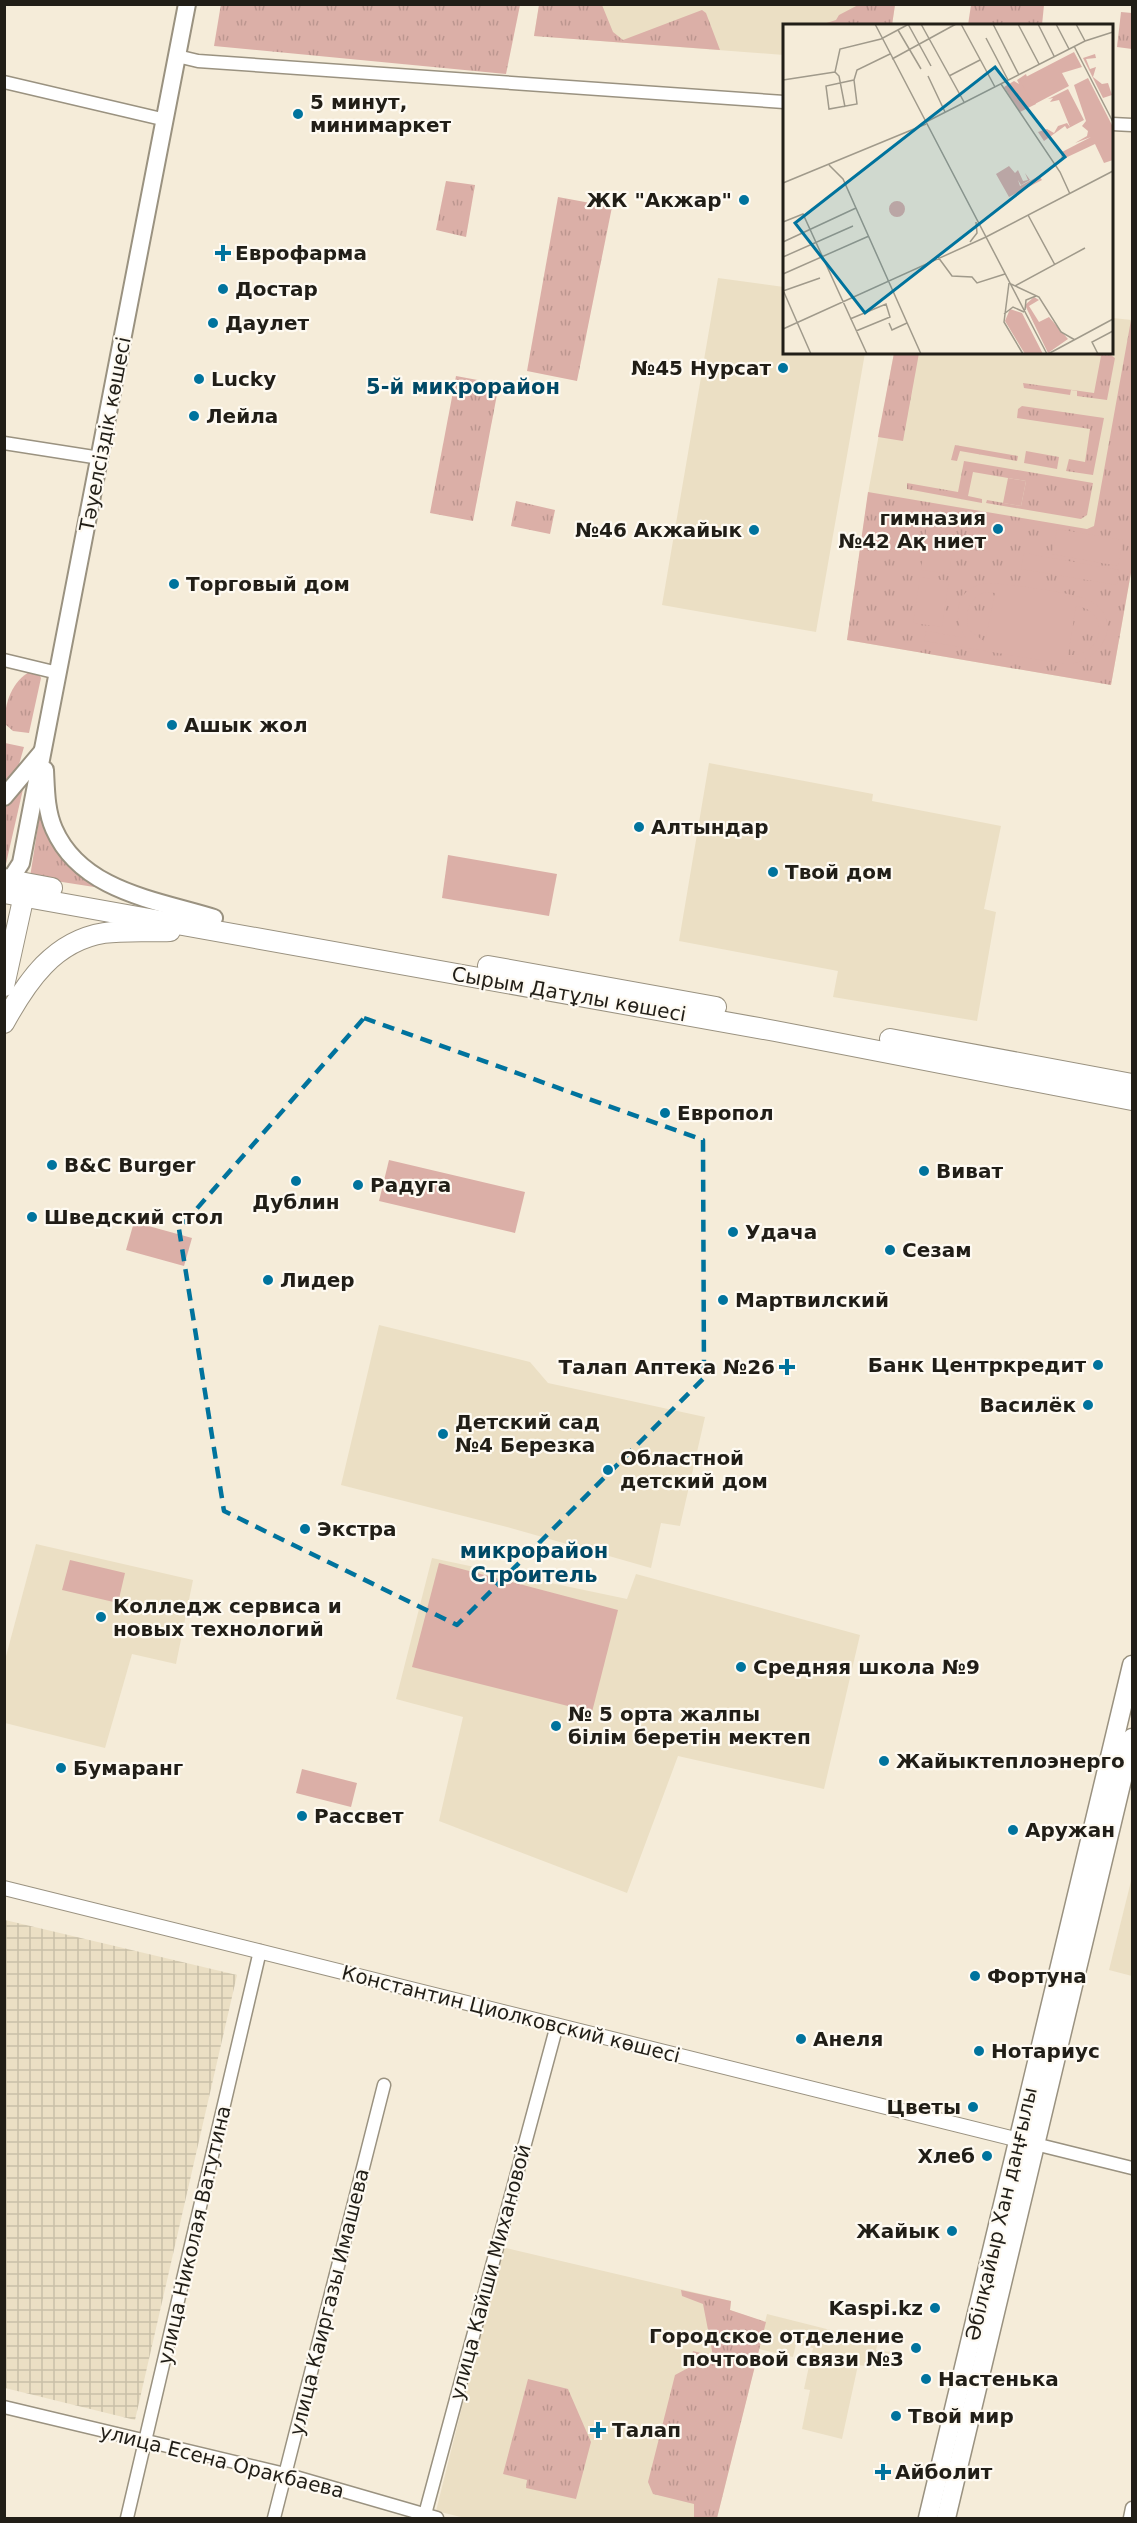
<svg xmlns="http://www.w3.org/2000/svg" width="1137" height="2523" viewBox="0 0 1137 2523" font-family="'DejaVu Sans',sans-serif">
	<style>
		.built { fill: #ebdfc4 }
		.industrial { fill: url(#industrial-grid) }
		.grass { fill: url(#grass-tufts) }
		.garden { fill: #dbafa7; fill-rule: evenodd }
		.lines { fill: none; stroke-linecap: round; stroke-linejoin: round }
		.minor-casing { stroke: #9a9280; stroke-width: 15 }
		.tertiary-casing { stroke: #9a9280; stroke-width: 16 }
		.secondary-casing { stroke: #9a9280; stroke-width: 20 }
		.primary-casing { stroke: #9a9280; stroke-width: 21 }
		.trunk-casing { stroke: #9a9280; stroke-width: 22 }
		.minor { stroke: #fff; stroke-width: 12 }
		.tertiary { stroke: #fff; stroke-width: 14 }
		.secondary { stroke: #fff; stroke-width: 16 }
		.primary { stroke: #fff; stroke-width: 18 }
		.trunk { stroke: #fff; stroke-width: 20 }
		.marked { fill: none; stroke: #00739d; stroke-width: 4.5; stroke-dasharray: 12 8; stroke-linejoin: round }
		.poi-dot { fill: #00739d; stroke: #fefaf2; stroke-width: 2 }
		.labels { text-anchor: middle; stroke-width: 4.5; stroke-linejoin: round; paint-order: stroke }
		.poi-label { font-size: 20px; font-weight: bold; fill: #211e17; stroke: #fefaf2; text-anchor: start }
		.street-label { font-size: 20px; fill: #211e17; stroke: #fefaf2 }
		.neighbourhood-label { font-size: 21px; font-weight: bold; fill: #004966; stroke: #fefaf2 }
		.inset-road { fill: none; stroke: #a09a8b; stroke-width: 1.5 }
		.view { fill: #00739d; fill-opacity: 0.15; stroke: #00739d; stroke-width: 3 }
		.inset-edge { fill: none; stroke: #211e17; stroke-width: 3 }
	</style>
	<defs>
		<pattern id="industrial-grid" width="8" height="8" patternUnits="userSpaceOnUse" patternTransform="scale(1.5)"><rect width="8" height="8" fill="#ebdfc4"/><path d="M0 4h8M4 0v8" fill="none" stroke="#c9bfa8"/></pattern>
		<pattern id="grass-tufts" width="24" height="20" patternUnits="userSpaceOnUse" patternTransform="scale(1.5)"><rect width="24" height="20" fill="#dbafa7"/><path d="M3 7l-1-3M5 7V3M7 7l1-3M15 17l-1-3M17 17v-4M19 17l1-3" fill="none" stroke="#bc968f"/></pattern>
	</defs>
	<rect width="100%" height="100%" fill="#f5ecd9"/>
	<g class="built">
		<polygon points="539,5 895,5 892,25 784,26 784,55 534,36"/>
		<polygon points="718,278 784,287 784,352 865,353 816,632 662,605"/>
		<polygon points="1112,318 1132,320 1132,567 1111,685 847,640 869,488 894,353 1112,352"/>
		<polygon points="709,763 873,794 872,801 1001,826 984,909 996,912 977,1021 833,997 838,971 679,941"/>
		<polygon points="379,1325 530,1362 548,1383 705,1417 680,1526 661,1523 651,1568 507,1527 341,1485"/>
		<polygon points="36,1544 193,1580 176,1664 132,1654 105,1748 5,1723 5,1660"/>
		<polygon points="432,1558 627,1599 636,1574 860,1635 824,1789 678,1756 627,1893 439,1821 463,1717 396,1699"/>
		<polygon points="1132,1877 1132,1976 1109,1970"/>
		<polygon points="502,2247 731,2301 730,2310 765,2322 767,2314 878,2342 876,2350 891,2352 887,2369 858,2365 842,2439 802,2429 810,2390 804,2389 813,2348 796,2344 793,2357 759,2349 717,2518 465,2518 436,2511"/>
	</g>
	<polygon class="industrial" points="5,1920 237,1975 135,2420 5,2388"/>
	<g class="grass">
		<polygon points="221,4 520,4 520,5 506,74 214,46"/>
		<polygon points="860,4 895,5 892,25 820,25 836,20 839,15"/>
		<polygon points="539,5 602,5 613,32 623,40 702,10 706,13 720,50 534,36"/>
		<polygon points="971,5 1044,5 1042,25 968,25"/>
		<polygon points="1121,12 1132,13 1132,49 1117,47"/>
		<polygon points="446,181 475,185 466,237 436,230"/>
		<polygon points="558,197 612,207 577,381 527,371"/>
		<polygon points="1131,320 1132,567 1111,685 847,640 868,492 1087,529 1094,526"/>
		<polygon points="894,353 919,353 903,441 878,437"/>
		<polygon points="1078,353 1108,353 1115,358 1107,400 1077,396 1077,391 1071,390 1070,395 1024,388 1023,383 1094,393 1101,356"/>
		<polygon points="456,376 499,384 473,521 430,513"/>
		<polygon points="1022,406 1104,418 1093,475 1066,471 1069,459 1085,462 1090,429 1017,418 1018,409"/>
		<polygon points="955,445 1018,456 1017,461 960,451 957,461 951,460"/>
		<polygon points="1026,451 1059,457 1057,469 1024,463"/>
		<polygon points="964,461 1093,483 1087,515 1081,519 986,503 987,500 1021,506 1026,481 973,472 968,496 982,499 982,503 907,489 907,483 958,492"/>
		<polygon points="516,501 555,510 550,534 511,526"/>
		<path d="M31,671L38,672L41,678L29,733L13,731L5,724C4,703 12,681 31,671Z"/>
		<polygon points="5,743 24,747 18,768 5,790"/>
		<polygon points="26,776 5,868 5,803"/>
		<polygon points="43,794 45,811 107,889 30,877"/>
		<polygon points="681,2290 731,2301 730,2310 766,2322 717,2518 694,2518 694,2504 653,2494 648,2482 675,2375 688,2368 693,2351 713,2356 703,2304 682,2296"/>
		<polygon points="528,2379 568,2389 591,2442 576,2499 526,2488 527,2480 503,2474"/>
	</g>
	<g class="garden">
		<polygon points="1008,478 1026,481 1021,506 1003,503"/>
		<polygon points="876,519 913,525 908,554 872,548"/>
		<polygon points="927,524 956,528 949,574 921,570"/>
		<polygon points="1057,529 1123,540 1118,566 1052,554"/>
		<polygon points="1024,553 1119,570 1117,585 1021,569"/>
		<polygon points="920,577 949,581 942,627 913,623"/>
		<path d="M987,583C1007,584 1077,592 1092,602C1125,622 1100,664 1065,664L924,641L926,631L966,638C951,616 956,587 987,583ZM985,592L995,593L985,642L969,630C964,614 968,599 985,592ZM1076,606C1111,610 1105,657 1068,655Z"/>
		<polygon points="448,855 557,874 549,916 442,898"/>
		<polygon points="389,1160 525,1192 515,1233 379,1201"/>
		<polygon points="134,1222 192,1238 184,1266 126,1250"/>
		<polygon points="70,1560 125,1573 118,1603 62,1590"/>
		<polygon points="439,1563 618,1610 592,1712 412,1667"/>
		<polygon points="302,1769 357,1783 351,1807 296,1793"/>
	</g>
	<g class="lines">
		<g class="minor-casing">
			<g id="minor">
				<polyline points="177,56 198,61 784,102"/>
				<polyline points="4,82 166,120"/>
				<polyline points="1112,124 1132,125"/>
				<polyline points="4,443 100,458"/>
				<polyline points="4,660 58,673"/>
				<polyline points="1035,2144 1132,2168"/>
				<polyline points="4,2407 285,2474 437,2518"/>
				<polyline points="127,2518 260,1951"/>
				<polyline points="274,2518 384,2085"/>
				<polyline points="424,2518 557,2025"/>
				<polyline points="1130,2518 1132,2508"/>
			</g>
		</g>
		<g class="tertiary-casing">
			<polyline id="tertiary" points="4,1888 1027,2142"/>
		</g>
		<g class="secondary-casing">
			<g id="secondary">
				<path d="M45,770C46,790 46,811 54,829C81,891 156,900 214,918"/>
				<polyline points="4,797 42,752"/>
				<polyline points="10,880 21,863 187,4"/>
			</g>
		</g>
		<g class="primary-casing">
			<g id="primary">
				<polyline points="928,2518 1132,1665"/>
				<polyline points="946,2518 1132,1738"/>
			</g>
		</g>
		<g class="trunk-casing">
			<g id="trunk">
				<polyline points="4,879 52,888"/>
				<polyline points="4,893 775,1031 1132,1100"/>
				<polyline points="488,966 716,1007"/>
				<polyline points="4,986 26,886"/>
				<path d="M4,1023C27,981 54,941 104,933C125,930 149,932 170,931"/>
				<polyline points="890,1039 1132,1084"/>
			</g>
		</g>
		<use href="#minor" class="minor"/>
		<use href="#tertiary" class="tertiary"/>
		<use href="#secondary" class="secondary"/>
		<use href="#primary" class="primary"/>
		<use href="#trunk" class="trunk"/>
	</g>
	<path class="marked" d="M364,1018L703,1140L704,1378L457,1625L224,1511L179,1229Z"/>
	<g class="poi-dot">
		<circle cx="298" cy="114" r="6"/>
		<circle cx="744" cy="200" r="6"/>
		<path d="M220 244h6v6h6v6h-6v6h-6v-6h-6v-6h6z"/>
		<circle cx="223" cy="289" r="6"/>
		<circle cx="213" cy="323" r="6"/>
		<circle cx="783" cy="368" r="6"/>
		<circle cx="199" cy="379" r="6"/>
		<circle cx="194" cy="416" r="6"/>
		<circle cx="998" cy="529" r="6"/>
		<circle cx="754" cy="530" r="6"/>
		<circle cx="174" cy="584" r="6"/>
		<circle cx="172" cy="725" r="6"/>
		<circle cx="639" cy="827" r="6"/>
		<circle cx="773" cy="872" r="6"/>
		<circle cx="665" cy="1113" r="6"/>
		<circle cx="52" cy="1165" r="6"/>
		<circle cx="924" cy="1171" r="6"/>
		<circle cx="296" cy="1181" r="6"/>
		<circle cx="358" cy="1185" r="6"/>
		<circle cx="32" cy="1217" r="6"/>
		<circle cx="733" cy="1232" r="6"/>
		<circle cx="890" cy="1250" r="6"/>
		<circle cx="268" cy="1280" r="6"/>
		<circle cx="723" cy="1300" r="6"/>
		<circle cx="1098" cy="1365" r="6"/>
		<path d="M784 1358h6v6h6v6h-6v6h-6v-6h-6v-6h6z"/>
		<circle cx="1088" cy="1405" r="6"/>
		<circle cx="443" cy="1434" r="6"/>
		<circle cx="608" cy="1470" r="6"/>
		<circle cx="305" cy="1529" r="6"/>
		<circle cx="101" cy="1617" r="6"/>
		<circle cx="741" cy="1667" r="6"/>
		<circle cx="556" cy="1726" r="6"/>
		<circle cx="884" cy="1761" r="6"/>
		<circle cx="61" cy="1768" r="6"/>
		<circle cx="302" cy="1816" r="6"/>
		<circle cx="1013" cy="1830" r="6"/>
		<circle cx="975" cy="1976" r="6"/>
		<circle cx="801" cy="2039" r="6"/>
		<circle cx="979" cy="2051" r="6"/>
		<circle cx="973" cy="2107" r="6"/>
		<circle cx="987" cy="2156" r="6"/>
		<circle cx="952" cy="2231" r="6"/>
		<circle cx="935" cy="2308" r="6"/>
		<circle cx="916" cy="2348" r="6"/>
		<circle cx="926" cy="2379" r="6"/>
		<circle cx="896" cy="2416" r="6"/>
		<path d="M595 2421h6v6h6v6h-6v6h-6v-6h-6v-6h6z"/>
		<path d="M880 2463h6v6h6v6h-6v6h-6v-6h-6v-6h6z"/>
	</g>
	<g class="labels">
		<g class="poi-label">
			<text x="310" y="109">5 минут,<tspan x="310" dy="23">минимаркет</tspan></text>
			<text x="732" y="207" text-anchor="end">ЖК "Акжар"</text>
			<text x="235" y="260">Еврофарма</text>
			<text x="235" y="296">Достар</text>
			<text x="225" y="330">Даулет</text>
			<text x="771" y="375" text-anchor="end">№45 Нурсат</text>
			<text x="211" y="386">Lucky</text>
			<text x="206" y="423">Лейла</text>
			<text x="986" y="525" text-anchor="end">гимназия<tspan x="986" dy="23">№42 Ақ ниет</tspan></text>
			<text x="742" y="537" text-anchor="end">№46 Акжайык</text>
			<text x="186" y="591">Торговый дом</text>
			<text x="184" y="732">Ашык жол</text>
			<text x="651" y="834">Алтындар</text>
			<text x="785" y="879">Твой дом</text>
			<text x="677" y="1120">Европол</text>
			<text x="64" y="1172">B&amp;C Burger</text>
			<text x="936" y="1178">Виват</text>
			<text x="370" y="1192">Радуга</text>
			<text x="296" y="1209" text-anchor="middle">Дублин</text>
			<text x="44" y="1224">Шведский стол</text>
			<text x="745" y="1239">Удача</text>
			<text x="902" y="1257">Сезам</text>
			<text x="280" y="1287">Лидер</text>
			<text x="735" y="1307">Мартвилский</text>
			<text x="1086" y="1372" text-anchor="end">Банк Центркредит</text>
			<text x="775" y="1374" text-anchor="end">Талап Аптека №26</text>
			<text x="1076" y="1412" text-anchor="end">Василёк</text>
			<text x="455" y="1429">Детский сад<tspan x="455" dy="23">№4 Березка</tspan></text>
			<text x="620" y="1465">Областной<tspan x="620" dy="23">детский дом</tspan></text>
			<text x="317" y="1536">Экстра</text>
			<text x="113" y="1613">Колледж сервиса и<tspan x="113" dy="23">новых технологий</tspan></text>
			<text x="753" y="1674">Средняя школа №9</text>
			<text x="568" y="1721">№ 5 орта жалпы<tspan x="568" dy="23">білім беретін мектеп</tspan></text>
			<text x="896" y="1768">Жайыктеплоэнерго</text>
			<text x="73" y="1775">Бумаранг</text>
			<text x="314" y="1823">Рассвет</text>
			<text x="1025" y="1837">Аружан</text>
			<text x="987" y="1983">Фортуна</text>
			<text x="813" y="2046">Анеля</text>
			<text x="991" y="2058">Нотариус</text>
			<text x="961" y="2114" text-anchor="end">Цветы</text>
			<text x="975" y="2163" text-anchor="end">Хлеб</text>
			<text x="940" y="2238" text-anchor="end">Жайык</text>
			<text x="923" y="2315" text-anchor="end">Kaspi.kz</text>
			<text x="904" y="2343" text-anchor="end">Городское отделение<tspan x="904" dy="23">почтовой связи №3</tspan></text>
			<text x="938" y="2386">Настенька</text>
			<text x="908" y="2423">Твой мир</text>
			<text x="612" y="2437">Талап</text>
			<text x="895" y="2479">Айболит</text>
		</g>
		<g class="street-label">
			<text transform="translate(105 434) rotate(-79)" y="7">Тәуелсіздік көшесі</text>
			<text transform="translate(569 994) rotate(10)" y="7">Сырым Датұлы көшесі</text>
			<text transform="translate(511 2014) rotate(14)" y="7">Константин Циолковский көшесі</text>
			<text transform="translate(1001 2214) rotate(-77)" y="7">Әбілқайыр Хан даңғылы</text>
			<text transform="translate(194 2235) rotate(-77)" y="7">улица Николая Ватутина</text>
			<text transform="translate(490 2272) rotate(-75)" y="7">улица Кайши Михановой</text>
			<text transform="translate(329 2302) rotate(-76)" y="7">улица Каиргазы Имашева</text>
			<text transform="translate(222 2461) rotate(14)" y="7">улица Есена Оракбаева</text>
		</g>
		<g class="neighbourhood-label">
			<text x="463" y="394">5-й микрорайон</text>
			<text x="534" y="1558">микрорайон<tspan x="534" dy="24">Строитель</tspan></text>
		</g>
	</g>
	<g transform="translate(783 24)">
		<rect width="330" height="330" fill="#f5ecd9"/>
		<path d="M312,30L313,34L303,35L307,45L313,43L310,53L319,60L325,59L329,71L320,74L300,34ZM243,50L253,80L237,88L221,63L231,57L236,60L234,56ZM305,54L330,103V136L321,139L312,120L278,136L279,128L308,113L292,119L304,112L305,107L299,102L303,97L291,61ZM285,65L301,96L284,105L282,102L261,117L255,108L264,105L271,109L275,102L284,99L287,103L276,76L267,78L270,74L265,75ZM226,142L232,149L235,146L240,157L245,156L242,149L247,156L238,161L235,156L237,162L256,152L259,156L226,173L213,150ZM251,273L256,276L246,282L256,298L266,293L285,315L265,329L242,281ZM227,285L239,289L260,330H242L222,297Z" fill="#dbafa7"/>
		<path d="M291,28L299,43L279,49L286,62L250,81L237,56ZM106 185a8 8 0 1 1 16 0a8 8 0 1 1-16 0Z" fill="#dbafa7"/>
		<path class="inset-road" d="M92,0L264,330M125,0L148,42M138,0L181,78M178,0L212,63M210,0L236,51M235,0L256,40M255,0L271,32M273,0L286,25M293,0L302,17M115,6L138,45M203,14L225,56M291,22L330,98M109,35L173,0M145,52L162,88M166,52L197,36M0,56L52,48M71,56L74,80L46,85L43,62ZM71,56L74,46L107,30M218,60L277,148L287,170M62,83L56,52L52,48L57,25L98,15L126,0M143,98L302,17L330,8M46,141L60,155L138,330M0,159L143,100M245,191L272,241M0,198L20,190L84,330M0,218L73,184M187,218L194,209L193,198M0,233L70,202M155,233L169,252L189,253L194,259L222,250M0,250L86,212M226,259L221,298L240,330M228,260L256,273L278,308L292,316M232,262L302,224M0,266L28,330M0,267L37,254M242,286L243,276L253,272M221,290L230,283L241,288M67,295L103,280L107,293L73,307M106,299L109,306L124,299M0,305L203,213L330,147M265,330L330,295M315,330L309,318L330,307"/>
		<path class="view" d="M212,43L282,133L82,289L12,199Z"/>
		<rect width="330" height="330" class="inset-edge"/>
	</g>
	<rect width="1137" height="2523" fill="none" stroke="#211e17" stroke-width="12"/>
</svg>
